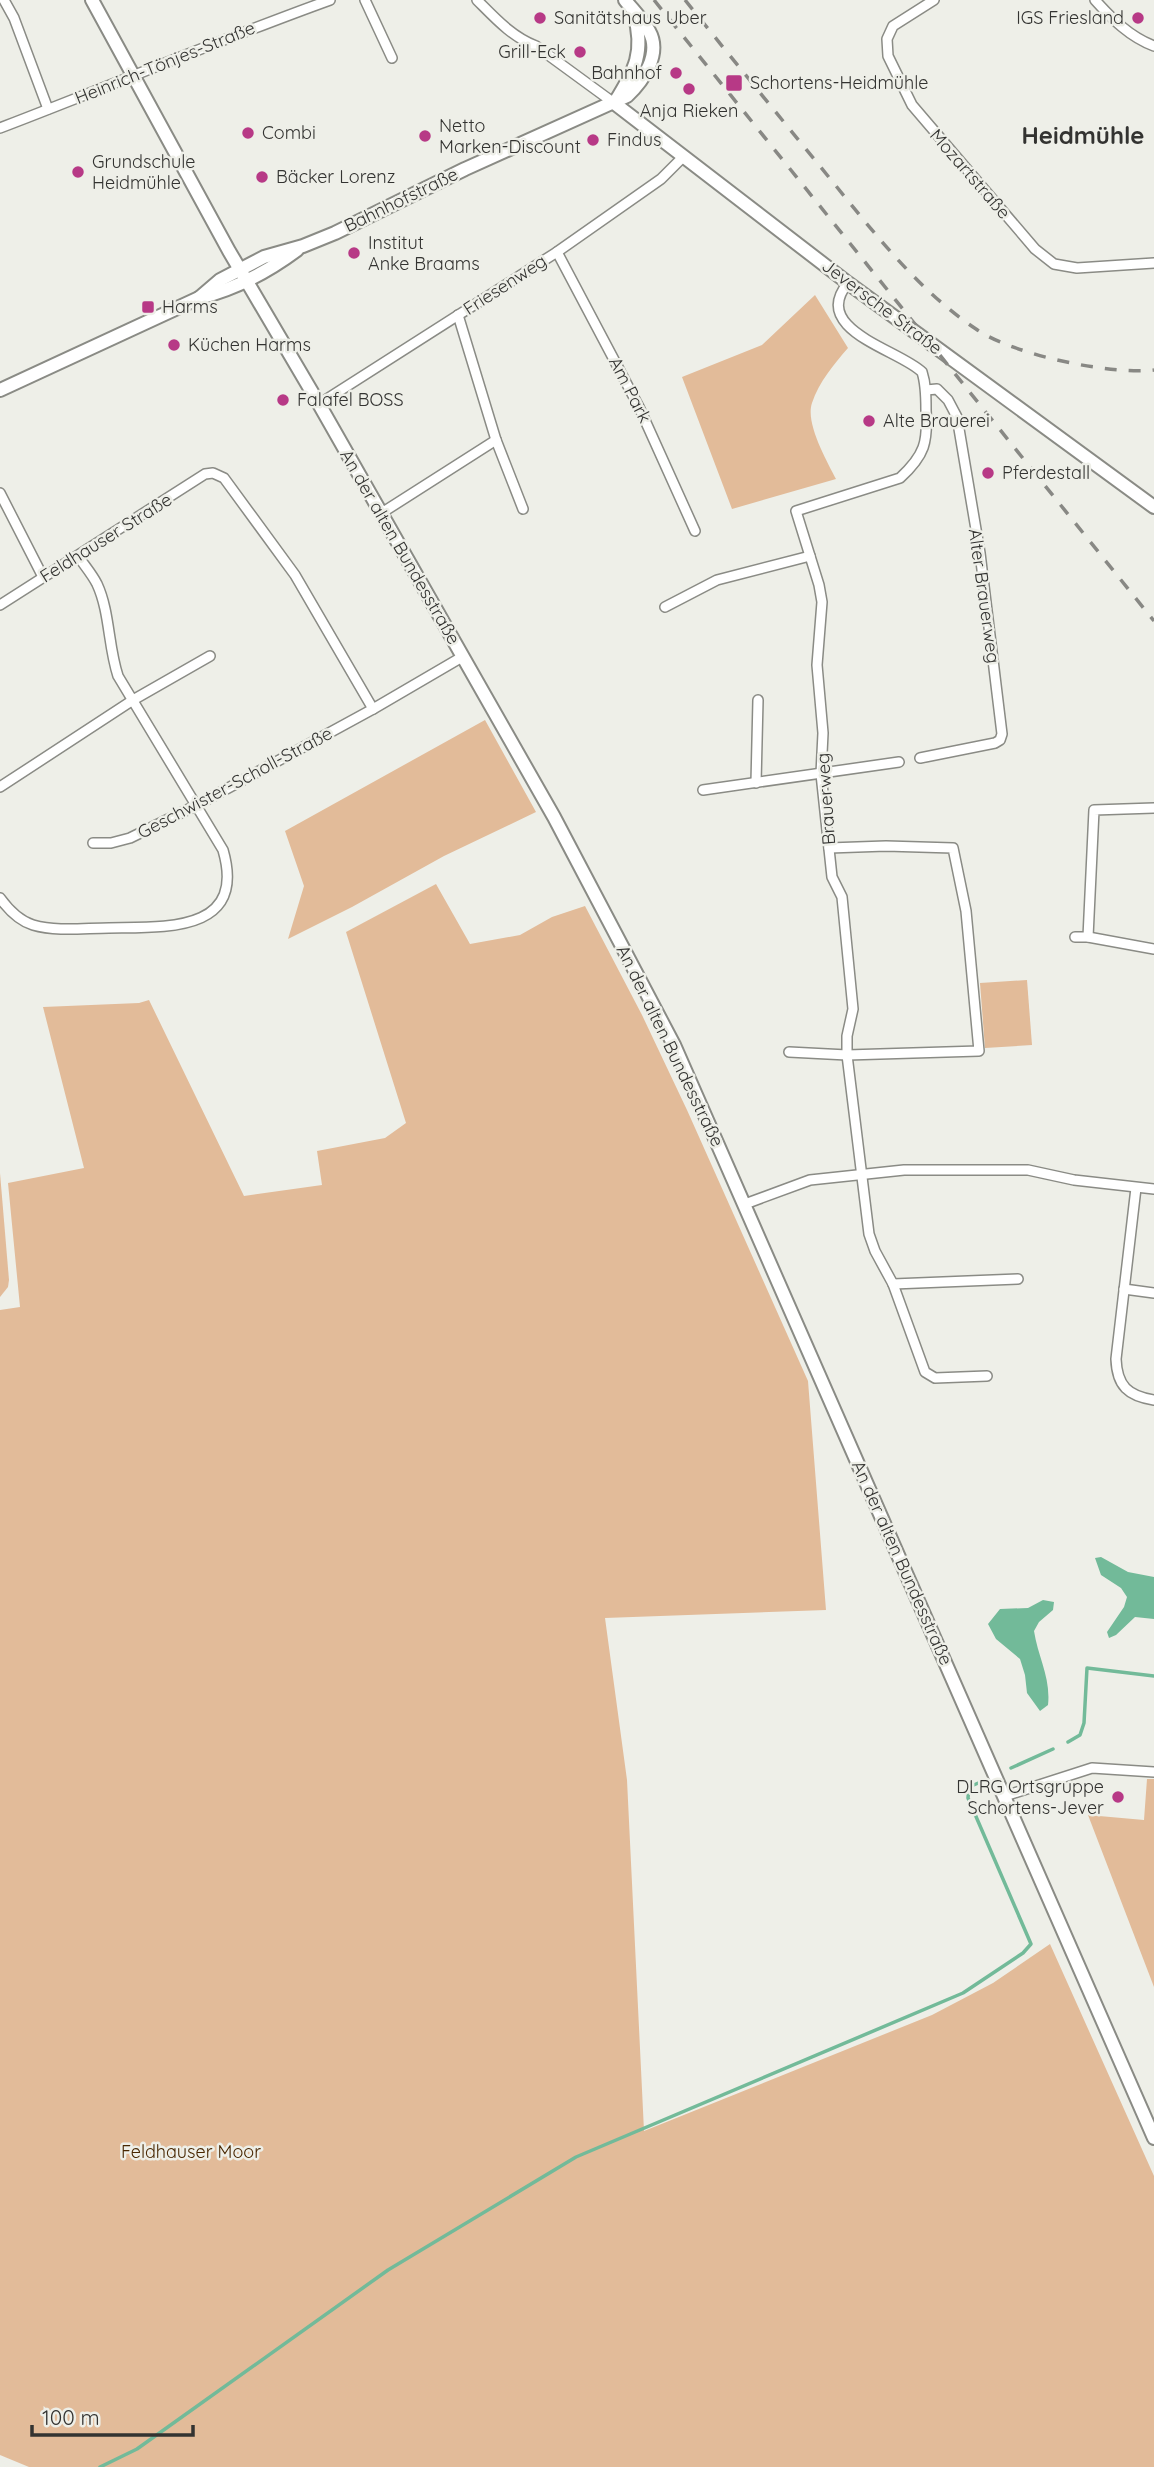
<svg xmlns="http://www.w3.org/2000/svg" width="1154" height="2467" viewBox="0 0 1154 2467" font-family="Quicksand,sans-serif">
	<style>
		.green { fill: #e2bb99 }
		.water { fill: #72ba99 }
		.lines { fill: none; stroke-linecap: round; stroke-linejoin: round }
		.stream { stroke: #72ba99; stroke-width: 3.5 }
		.street-casing { stroke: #8a8b85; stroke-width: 12 }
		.secondary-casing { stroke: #8a8b85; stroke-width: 16 }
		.street { stroke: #fff; stroke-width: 9 }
		.secondary { stroke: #fff; stroke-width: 12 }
		.rail { stroke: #888884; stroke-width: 3.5; stroke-dasharray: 12 12; stroke-linecap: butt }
		.poi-dot { fill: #b73986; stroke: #eeefe8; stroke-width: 2.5 }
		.labels { text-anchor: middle; stroke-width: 5; stroke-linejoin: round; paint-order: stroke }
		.poi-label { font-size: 18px; fill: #333331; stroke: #eeefe8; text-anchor: start }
		.street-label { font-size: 18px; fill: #333331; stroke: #eeefe8 }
		.park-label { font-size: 18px; fill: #482600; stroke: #eeefe8 }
		.district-label { font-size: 24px; font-weight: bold; fill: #333331; stroke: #eeefe8 }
	</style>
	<rect width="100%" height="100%" fill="#eeefe8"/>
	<g class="green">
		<path d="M815,295L848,348C834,364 819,382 812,403C805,423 827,461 836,479L732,509L682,377L762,345Z"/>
		<polygon points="485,720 536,812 444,856 352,907 288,939 304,886 285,831"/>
		<polygon points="436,884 470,944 520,935 552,917 585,906 642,1015 687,1110 808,1381 826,1610 605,1618 627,1780 644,2131 932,2015 993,1983 1050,1944 1154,2176 1154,2467 29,2467 0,2455 0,1310 20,1307 8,1183 84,1168 43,1007 139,1003 149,1000 244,1196 322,1185 317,1151 385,1138 406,1123 346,932"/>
		<polygon points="1027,980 1032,1045 985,1048 980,983"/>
		<polygon points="0,1173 9,1280 8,1287 0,1297"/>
		<polygon points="1147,1779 1154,1779 1154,1987 1088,1815 1144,1820"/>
	</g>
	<g class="water">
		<polygon points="1101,1557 1128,1572 1154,1577 1154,1619 1135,1617 1116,1635 1109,1638 1107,1632 1124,1607 1127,1597 1121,1588 1101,1575 1095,1558"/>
		<path d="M1043,1600L1054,1602L1053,1610L1039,1622L1034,1631C1038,1657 1051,1678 1048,1705L1040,1711L1027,1693L1025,1675L1020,1659L996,1639L988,1624L1000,1609L1028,1608Z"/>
	</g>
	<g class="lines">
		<g class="stream">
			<polyline points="1068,1742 1080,1735 1084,1723 1087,1668 1154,1676"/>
			<polyline points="1011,1768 1053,1749"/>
			<polyline points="100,2467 137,2449 388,2270 576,2157 963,1993 1023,1953 1031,1944 968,1798 969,1787 983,1781"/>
		</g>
		<g class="street-casing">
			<g id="street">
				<polyline points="4,0 14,18 48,109"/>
				<polyline points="365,0 392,58"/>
				<path d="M477,0C495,18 512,37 536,46L614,103"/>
				<polyline points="934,0 893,26 887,39 888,56 912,105 1035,249 1054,264 1077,268 1154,263"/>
				<path d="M1095,0C1112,19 1130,37 1154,46"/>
				<path d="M0,128C110,86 219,40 330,0"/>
				<polyline points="557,252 639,407 695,531"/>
				<path d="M848,283C809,330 900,350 922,372C926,384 926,397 926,410C928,442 925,455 900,478L796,511L819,585L822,602L817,665L823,733L821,774L832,877L842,897L853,1009L847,1036V1055L869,1234L875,1251L893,1284L925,1372L935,1378L987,1376"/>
				<polyline points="458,315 496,440 523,509"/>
				<polyline points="319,404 557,252 661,179 684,156"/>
				<polyline points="0,493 43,577"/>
				<polyline points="380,514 496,440"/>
				<polyline points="0,605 205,474 213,473 224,478 295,575 373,709"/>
				<polyline points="665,607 717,580 810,556"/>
				<polyline points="920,758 995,743 1000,740 1002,734 980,553 957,417 948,400 937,389 926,390"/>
				<polyline points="756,783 758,700"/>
				<polyline points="0,787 133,700 210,656"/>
				<polyline points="703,790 899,762"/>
				<polyline points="93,843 111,843 130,838 197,805 373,709 462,657"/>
				<path d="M0,898C8,909 20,921 33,925C57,932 85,928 109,928C165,927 247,933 223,850L118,676C108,646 110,612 97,584C92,574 84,565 78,556"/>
				<polyline points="1075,937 1088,937 1154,949"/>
				<polyline points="1088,937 1094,810 1154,808"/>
				<polyline points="789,1052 847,1055 979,1051 966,911 953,848 886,846 829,848"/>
				<path d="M1136,1188L1116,1359C1117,1386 1128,1396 1154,1400"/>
				<polyline points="745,1204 810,1180 904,1170 1028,1170 1074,1180 1154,1189"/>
				<polyline points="893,1284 1018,1279"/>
				<polyline points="1124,1289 1154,1293"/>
				<polyline points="1005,1796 1092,1768 1154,1772"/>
			</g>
		</g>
		<g class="secondary-casing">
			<g id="secondary">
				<polyline points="92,0 229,251 319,404 554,817 674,1045 1154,2138"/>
				<path d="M615,102C635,70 645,52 634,14"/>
				<polyline points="614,103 848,283 1154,507"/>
				<path d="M199,298L220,280L264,257L303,246L335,233L465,169L627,96C643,81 662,54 649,31C643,20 633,10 625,0"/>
				<path d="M0,390L199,298C236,289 266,273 297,250"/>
			</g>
		</g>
		<use href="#street" class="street"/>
		<use href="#secondary" class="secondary"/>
		<g class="rail">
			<polyline points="654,0 1154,621"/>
			<path d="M685,0C734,61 783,121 832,181C875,234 919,291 976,329C1013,355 1110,375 1154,370"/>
		</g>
	</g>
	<g class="poi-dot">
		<circle cx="540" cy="18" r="7"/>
		<circle cx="1138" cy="18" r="7"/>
		<circle cx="580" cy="52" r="7"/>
		<circle cx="676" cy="73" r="7"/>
		<rect x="725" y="74" width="18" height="18" rx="3.5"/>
		<circle cx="689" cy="89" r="7"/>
		<circle cx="248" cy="133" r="7"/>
		<circle cx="425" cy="136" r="7"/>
		<circle cx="593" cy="140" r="7"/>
		<circle cx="78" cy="172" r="7"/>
		<circle cx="262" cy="177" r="7"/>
		<circle cx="354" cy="253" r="7"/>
		<rect x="141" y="300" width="14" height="14" rx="3.5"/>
		<circle cx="174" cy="345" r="7"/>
		<circle cx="283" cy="400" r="7"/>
		<circle cx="869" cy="421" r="7"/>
		<circle cx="988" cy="473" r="7"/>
		<circle cx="1118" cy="1797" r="7"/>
	</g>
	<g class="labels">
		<g class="poi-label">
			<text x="554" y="24">Sanitätshaus Uber</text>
			<text x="1124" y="24" text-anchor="end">IGS Friesland</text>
			<text x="566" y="58" text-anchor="end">Grill-Eck</text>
			<text x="662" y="79" text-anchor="end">Bahnhof</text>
			<text x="750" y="89">Schortens-Heidmühle</text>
			<text x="689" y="117" text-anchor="middle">Anja Rieken</text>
			<text x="439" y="132">Netto<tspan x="439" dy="21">Marken-Discount</tspan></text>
			<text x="262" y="139">Combi</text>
			<text x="607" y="146">Findus</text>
			<text x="92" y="168">Grundschule<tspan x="92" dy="21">Heidmühle</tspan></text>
			<text x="276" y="183">Bäcker Lorenz</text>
			<text x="368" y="249">Institut<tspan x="368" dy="21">Anke Braams</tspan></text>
			<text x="162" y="313">Harms</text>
			<text x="188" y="351">Küchen Harms</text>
			<text x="297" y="406">Falafel BOSS</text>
			<text x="883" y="427">Alte Brauerei</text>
			<text x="1002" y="479">Pferdestall</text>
			<text x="1104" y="1793" text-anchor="end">DLRG Ortsgruppe<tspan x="1104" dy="21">Schortens-Jever</tspan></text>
		</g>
		<g class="street-label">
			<text transform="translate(165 63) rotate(-22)" y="6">Heinrich-Tönjes-Straße</text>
			<text transform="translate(970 174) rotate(49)" y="6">Mozartstraße</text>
			<text transform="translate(401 200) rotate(-26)" y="6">Bahnhofstraße</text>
			<text transform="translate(505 285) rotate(-33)" y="6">Friesenweg</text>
			<text transform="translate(882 307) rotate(37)" y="6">Jeversche Straße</text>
			<text transform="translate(630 390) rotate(63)" y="6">Am Park</text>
			<text transform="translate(106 538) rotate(-32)" y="6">Feldhauser Straße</text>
			<text transform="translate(400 547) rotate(60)" y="6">An der alten Bundesstraße</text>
			<text transform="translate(984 596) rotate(82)" y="6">Alter Brauerweg</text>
			<text transform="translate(235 783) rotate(-28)" y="6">Geschwister-Scholl-Straße</text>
			<text transform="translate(826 799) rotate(-94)" y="6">Brauerweg</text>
			<text transform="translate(670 1046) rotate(64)" y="6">An der alten Bundesstraße</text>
			<text transform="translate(902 1563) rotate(66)" y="6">An der alten Bundesstraße</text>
		</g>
		<g class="park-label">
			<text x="191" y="2158">Feldhauser Moor</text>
		</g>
		<g class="district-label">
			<text x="1083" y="144">Heidmühle</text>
		</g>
	</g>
	<path d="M32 2425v10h161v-10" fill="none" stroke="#333331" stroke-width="3.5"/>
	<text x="42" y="2425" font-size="21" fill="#333331" stroke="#eeefe8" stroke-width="5" paint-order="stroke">100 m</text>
</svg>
